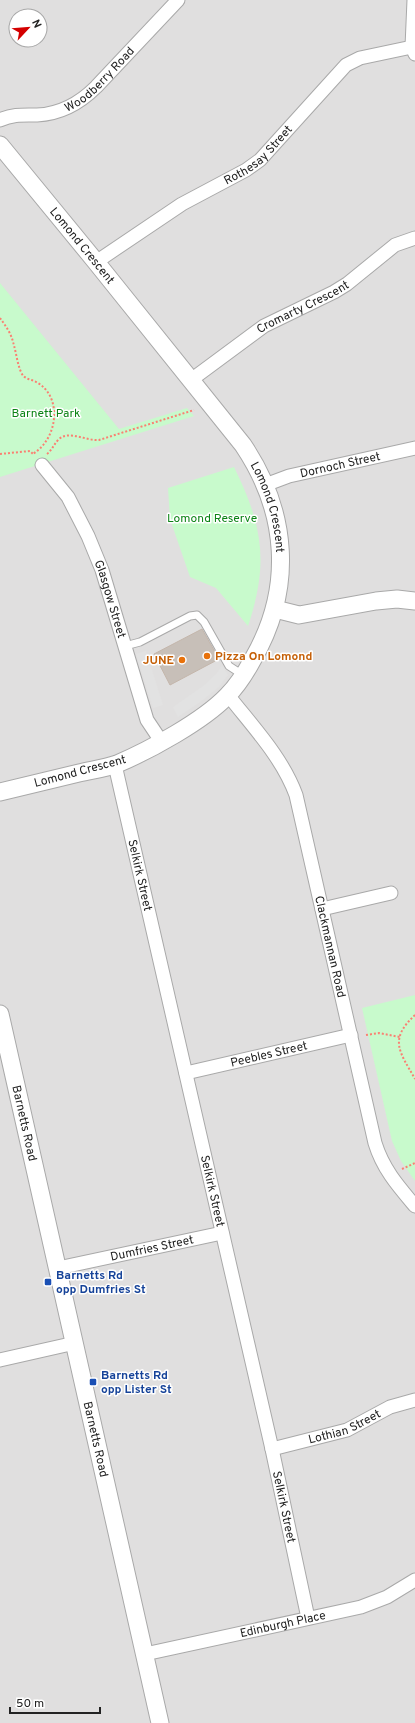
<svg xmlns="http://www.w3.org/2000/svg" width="415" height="1723" viewBox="0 0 415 1723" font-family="Overpass,sans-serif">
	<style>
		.residential { fill: #e0dfdf; fill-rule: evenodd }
		.park { fill: #c8facc }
		.parking { fill: #e2e2e2 }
		.building { fill: #c7bfb8; stroke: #c4b6ab }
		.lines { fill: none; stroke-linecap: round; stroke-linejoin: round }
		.service-casing { stroke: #a9a9a9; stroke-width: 9 }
		.minor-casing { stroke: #a9a9a9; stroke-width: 15 }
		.tertiary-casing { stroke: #a9a9a9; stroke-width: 19 }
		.path { stroke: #fa8072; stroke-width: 2; stroke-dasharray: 2 2; stroke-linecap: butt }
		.service { stroke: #fff; stroke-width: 7 }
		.minor { stroke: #fff; stroke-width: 13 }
		.tertiary { stroke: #fff; stroke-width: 17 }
		.food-dot { fill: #e8710a; stroke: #fff; stroke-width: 1.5 }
		.transit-dot { fill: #1a4fb4; stroke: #fff; stroke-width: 1.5 }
		.labels { text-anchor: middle; stroke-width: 3; stroke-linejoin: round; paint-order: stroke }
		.street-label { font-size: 12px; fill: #222; stroke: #fff }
		.park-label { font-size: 12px; fill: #0c8416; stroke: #fff }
		.food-label { font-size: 12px; font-weight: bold; fill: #c56008; stroke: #fff; text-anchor: start }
		.transit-label { font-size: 12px; font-weight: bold; fill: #164399; stroke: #fff; text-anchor: start }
	</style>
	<rect width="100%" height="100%" fill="#f2efe9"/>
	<path class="residential" d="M0,0H415V1723H0ZM16,16H40V40H16Z"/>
	<g class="park">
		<polygon points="0,283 119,429 187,408 194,416 0,477"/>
		<path d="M234,467C263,526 269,563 248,626L216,588L190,577L170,519L168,488Z"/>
		<polygon points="415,995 415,1181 401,1161 392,1141 362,1008"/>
	</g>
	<g class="parking">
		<polygon points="146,651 163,705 153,708 136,654"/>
		<polygon points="222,665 228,675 219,687 203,700 178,717 173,707 203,686 217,673"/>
	</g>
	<polygon class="building" points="202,629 219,659 170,685 154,654"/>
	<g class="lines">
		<g class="service-casing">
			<polyline id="service" points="125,646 140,642 190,616 197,615 204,622 229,666 243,675"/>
		</g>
		<g class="minor-casing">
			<g id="minor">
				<polyline points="414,0 412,47 415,54"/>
				<path id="s1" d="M0,120C12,114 24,115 37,115C60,114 80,103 96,87L178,0"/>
				<path id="s2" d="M96,262L182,204L246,170L260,160L346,65L360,58L412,47"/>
				<path id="s3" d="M191,380L264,326L334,292L347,284L395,245L415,238"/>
				<path id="s4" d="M42,465L68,497L88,536L102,570L147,720L161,741"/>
				<path id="s5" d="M265,485L289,476L415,448"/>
				<path id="s6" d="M228,695C253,727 282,757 296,795L375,1143C383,1169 398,1186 415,1206"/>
				<path id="s7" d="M115,765L272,1449L308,1618"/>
				<polyline points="322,909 391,893"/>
				<path id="s8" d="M186,1073L351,1035"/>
				<path id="s9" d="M58,1268L222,1233"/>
				<polyline points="0,1360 75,1343"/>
				<path id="s10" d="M272,1449L347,1430L390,1407L415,1400"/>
				<path id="s11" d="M145,1654L361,1607L387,1597L415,1580"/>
			</g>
		</g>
		<g class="tertiary-casing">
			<g id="tertiary">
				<path id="s12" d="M0,145L96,262L243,445C288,512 294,588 253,659C246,672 238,685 227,696C203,721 150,750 117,764C106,768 92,770 79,773C53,779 26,786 0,792"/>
				<polyline points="275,609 299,615 376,601 397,599 415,601"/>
				<path id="s13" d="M0,1014L160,1723"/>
			</g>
		</g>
		<g class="path">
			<path d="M0,318C5,325 11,333 13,342C16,351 17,363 21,372C24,380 32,379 38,383C59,396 58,426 44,444C41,448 37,451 33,454"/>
			<polyline points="0,454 30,451 34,455"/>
			<path d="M47,454C52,450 54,444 59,439C69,430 86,441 99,440L194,410"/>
			<path d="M415,1015C388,1040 400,1052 415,1079"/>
			<polyline points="366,1035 379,1033 400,1037"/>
			<polyline points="402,1169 415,1163"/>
		</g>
		<use href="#service" class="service"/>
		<use href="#minor" class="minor"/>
		<use href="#tertiary" class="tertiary"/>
	</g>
	<g class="food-dot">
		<circle cx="207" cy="656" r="4"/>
		<circle cx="182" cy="660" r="4"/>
	</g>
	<g class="transit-dot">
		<rect x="44" y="1278" width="8" height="8" rx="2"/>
		<rect x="89" y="1378" width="8" height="8" rx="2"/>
	</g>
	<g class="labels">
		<g class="street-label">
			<text dy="4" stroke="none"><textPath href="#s1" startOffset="112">Woodberry Road</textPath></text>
			<text dy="4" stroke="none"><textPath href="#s2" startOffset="195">Rothesay Street</textPath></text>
			<text dy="4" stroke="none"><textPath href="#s12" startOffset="130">Lomond Crescent</textPath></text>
			<text dy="4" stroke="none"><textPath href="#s3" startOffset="134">Cromarty Crescent</textPath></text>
			<text dy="4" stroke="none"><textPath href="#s5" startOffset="78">Dornoch Street</textPath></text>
			<text dy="4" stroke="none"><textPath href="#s12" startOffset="454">Lomond Crescent</textPath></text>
			<text dy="4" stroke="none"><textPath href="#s4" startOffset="152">Glasgow Street</textPath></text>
			<text transform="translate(80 771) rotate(-15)" y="4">Lomond Crescent</text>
			<text dy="4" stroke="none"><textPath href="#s7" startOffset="113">Selkirk Street</textPath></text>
			<text dy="4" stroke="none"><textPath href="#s6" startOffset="277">Clackmannan Road</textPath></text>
			<text dy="4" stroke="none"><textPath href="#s8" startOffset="85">Peebles Street</textPath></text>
			<text dy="4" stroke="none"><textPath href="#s13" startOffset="112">Barnetts Road</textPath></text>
			<text dy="4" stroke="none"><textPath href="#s7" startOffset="437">Selkirk Street</textPath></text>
			<text dy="4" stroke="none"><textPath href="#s9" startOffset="96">Dumfries Street</textPath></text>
			<text dy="4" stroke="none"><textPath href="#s10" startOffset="76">Lothian Street</textPath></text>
			<text dy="4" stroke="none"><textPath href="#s13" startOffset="436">Barnetts Road</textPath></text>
			<text dy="4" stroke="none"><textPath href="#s7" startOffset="761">Selkirk Street</textPath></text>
			<text dy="4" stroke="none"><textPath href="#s11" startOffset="141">Edinburgh Place</textPath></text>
		</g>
		<g class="park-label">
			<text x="46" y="417">Barnett Park</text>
			<text x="212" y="522">Lomond Reserve</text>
		</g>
		<g class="food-label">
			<text x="215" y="660">Pizza On Lomond</text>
			<text x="174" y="664" text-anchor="end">JUNE</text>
		</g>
		<g class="transit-label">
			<text x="56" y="1279">Barnetts Rd<tspan x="56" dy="14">opp Dumfries St</tspan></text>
			<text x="101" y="1379">Barnetts Rd<tspan x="101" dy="14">opp Lister St</tspan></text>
		</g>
	</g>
	<g transform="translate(28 28) rotate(64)"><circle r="19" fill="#ffffff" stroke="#a7a7a7"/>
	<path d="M0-3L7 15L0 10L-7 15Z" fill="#d40000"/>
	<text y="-6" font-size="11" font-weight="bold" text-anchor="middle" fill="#222222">N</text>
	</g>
	<path d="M10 1707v6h90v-6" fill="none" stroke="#222222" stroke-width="2"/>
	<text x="16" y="1707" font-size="12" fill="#222222" stroke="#ffffff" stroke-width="3" paint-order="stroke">50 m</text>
</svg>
